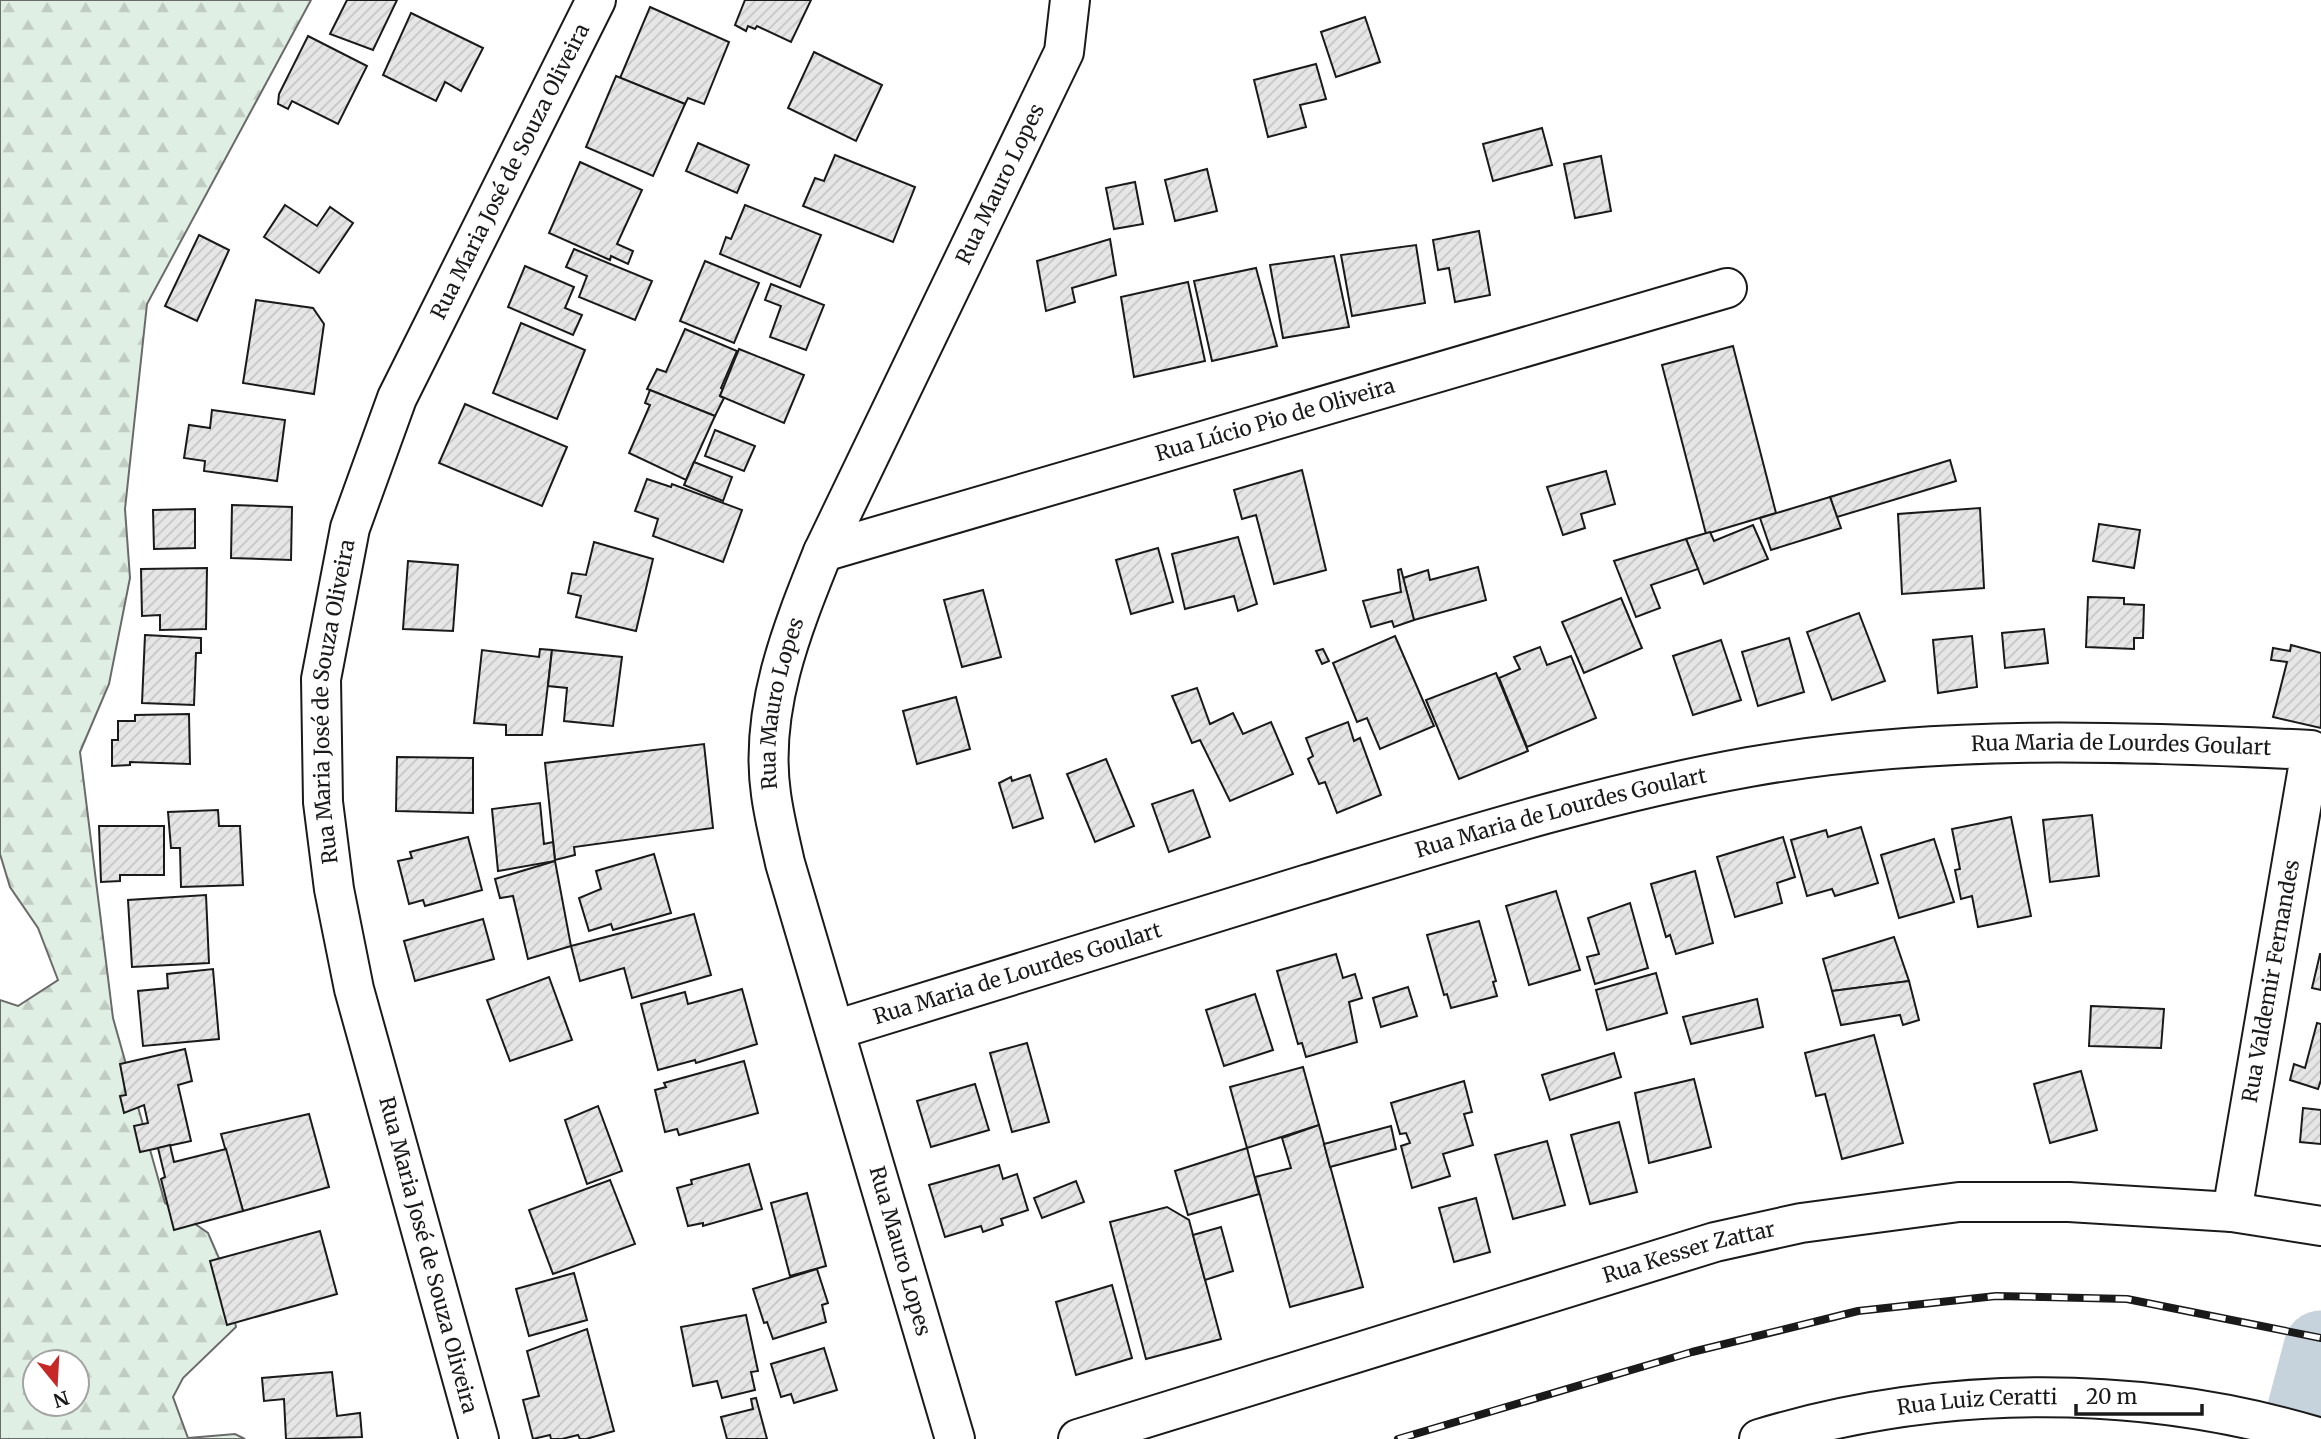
<svg xmlns="http://www.w3.org/2000/svg" width="2321" height="1439" viewBox="0 0 2321 1439" font-family="Merriweather,serif">
	<style>
		.forest { fill: url(#forest-firs); stroke: #6a6a6a; stroke-width: 2; fill-rule: evenodd }
		.lines { fill: none; stroke-linecap: round; stroke-linejoin: round }
		.river { stroke: #c6d2dc; stroke-width: 75 }
		.building { fill: url(#building-hatch); stroke: #1a1a1a; stroke-width: 2 }
		.street-casing { stroke: #1a1a1a; stroke-width: 42 }
		.secondary-casing { stroke: #1a1a1a; stroke-width: 42 }
		.street { stroke: #fff; stroke-width: 38 }
		.secondary { stroke: #fff; stroke-width: 38 }
		.rail-casing { stroke: #1a1a1a; stroke-width: 8 }
		.rail { stroke: #fff; stroke-width: 5; stroke-dasharray: 16; stroke-linecap: butt }
		.labels { text-anchor: middle; stroke-width: 5; stroke-linejoin: round; paint-order: stroke }
		.street-label { font-size: 21px; fill: #1a1a1a; stroke: #fff }
	</style>
	<defs>
		<pattern id="forest-firs" width="22" height="20" patternUnits="userSpaceOnUse" patternTransform="scale(1.75)"><rect width="22" height="20" fill="#e0efe3"/><path d="M5 1l3.5 6h-7zM16 11l3.5 6h-7z" fill="#c0ccc2"/></pattern>
		<pattern id="building-hatch" width="6" height="6" patternUnits="userSpaceOnUse" patternTransform="scale(1.75)"><rect width="6" height="6" fill="#e6e6e6"/><path d="M-1 1l2-2M0 6l6-6M5 7l2-2" fill="none" stroke="#c5c5c5"/></pattern>
	</defs>
	<rect width="100%" height="100%" fill="#fff"/>
	<path class="forest" d="M0,0H311L147,304L125,509L130,578L109,684L80,752L113,1018L165,1203L208,1233L225,1272L236,1327L183,1378L173,1397L188,1438L235,1434L245,1439H0V1000L18,1006L58,980L38,928L10,887L0,854ZM35,1362H77V1404H35Z"/>
	<g class="lines">
		<polyline class="river" points="2297,1439 2321,1348"/>
	</g>
	<g class="building">
		<polygon points="347,0 397,0 373,50 330,34"/>
		<polygon points="745,0 811,0 791,42 757,26 755,29 748,26 746,31 735,25"/>
		<polygon points="650,7 729,42 704,104 688,98 685,104 620,78"/>
		<polygon points="411,13 483,48 461,91 445,82 436,101 383,75"/>
		<polygon points="1365,17 1380,62 1336,77 1321,32"/>
		<polygon points="308,36 367,66 338,124 292,101 288,109 278,104 279,94"/>
		<polygon points="814,52 882,85 856,141 788,108"/>
		<polygon points="1316,64 1326,99 1300,105 1306,127 1268,137 1254,80"/>
		<polygon points="616,76 685,104 653,176 586,147"/>
		<polygon points="1542,128 1552,165 1493,181 1483,144"/>
		<polygon points="698,143 749,165 737,193 686,171"/>
		<polygon points="835,155 915,187 893,242 803,206 815,178 824,181"/>
		<polygon points="1601,156 1611,211 1575,218 1564,164"/>
		<polygon points="580,162 642,190 617,244 633,251 628,264 611,256 610,260 549,233"/>
		<polygon points="1207,169 1217,211 1175,221 1165,180"/>
		<polygon points="1135,182 1143,224 1114,229 1106,188"/>
		<polygon points="285,205 317,226 330,207 353,223 319,273 264,237"/>
		<polygon points="745,205 821,235 800,287 720,254 726,237 731,239"/>
		<polygon points="1479,231 1490,295 1455,302 1449,268 1438,270 1433,240"/>
		<polygon points="199,235 229,250 197,321 165,306"/>
		<polygon points="1110,239 1116,275 1072,288 1075,302 1046,311 1037,261"/>
		<polygon points="1416,245 1425,303 1352,316 1341,255"/>
		<polygon points="574,249 652,281 635,320 579,297 587,276 566,267"/>
		<polygon points="1334,256 1349,327 1283,338 1270,265"/>
		<polygon points="705,261 759,283 734,343 680,321"/>
		<polygon points="525,266 574,287 565,308 582,315 573,335 508,307"/>
		<polygon points="1256,268 1277,346 1212,361 1194,281"/>
		<polygon points="1188,282 1205,361 1134,377 1121,297"/>
		<polygon points="771,284 824,305 806,350 770,337 781,306 765,300"/>
		<polygon points="256,300 313,308 324,324 314,394 243,383"/>
		<polygon points="521,323 585,350 557,419 493,393"/>
		<polygon points="685,329 737,351 721,388 723,389 720,396 724,398 715,416 647,389 657,369 666,372"/>
		<polygon points="1733,346 1776,513 1706,534 1662,365"/>
		<polygon points="739,349 804,375 784,423 720,396"/>
		<polygon points="650,390 715,416 686,480 629,453 650,405 645,403"/>
		<polygon points="465,404 567,447 542,506 439,463"/>
		<polygon points="212,410 285,420 277,481 204,471 205,461 184,458 189,425 210,428"/>
		<polygon points="715,430 755,446 744,471 705,456"/>
		<polygon points="1950,460 1956,481 1837,517 1830,497"/>
		<polygon points="694,462 732,477 723,501 684,485"/>
		<polygon points="1302,470 1326,570 1274,584 1256,515 1242,519 1234,490"/>
		<polygon points="1606,471 1615,504 1581,514 1585,528 1563,535 1547,487"/>
		<polygon points="647,479 671,487 672,484 742,510 723,562 653,536 658,519 635,511"/>
		<polygon points="1830,497 1841,528 1771,550 1760,518"/>
		<polygon points="232,505 292,507 291,560 231,558"/>
		<polygon points="1980,508 1984,588 1902,594 1898,514"/>
		<polygon points="195,509 195,548 154,549 153,510"/>
		<polygon points="2099,524 2140,530 2134,568 2093,561"/>
		<polygon points="1753,525 1768,559 1704,584 1686,539 1710,532 1714,541"/>
		<polygon points="1238,537 1257,604 1238,611 1234,596 1185,609 1172,554"/>
		<polygon points="1686,539 1698,569 1651,585 1660,608 1636,617 1614,561"/>
		<polygon points="594,542 653,559 636,631 576,617 581,596 568,593 572,573 586,575"/>
		<polygon points="1158,548 1173,602 1131,614 1116,560"/>
		<polygon points="408,561 458,565 453,631 403,629"/>
		<polygon points="1478,567 1486,600 1414,620 1403,578 1428,570 1430,580"/>
		<polygon points="207,568 206,629 160,630 160,615 142,616 141,569"/>
		<polygon points="1401,569 1414,620 1394,627 1392,621 1371,627 1363,601 1401,592 1398,570"/>
		<polygon points="983,590 1001,657 962,667 944,600"/>
		<polygon points="2088,597 2124,598 2124,604 2144,605 2143,638 2134,638 2134,649 2086,647"/>
		<polygon points="1621,598 1642,648 1584,673 1562,622"/>
		<polygon points="1859,613 1885,681 1832,700 1807,632"/>
		<polygon points="2044,629 2048,663 2005,668 2002,633"/>
		<polygon points="145,635 201,638 201,653 196,653 194,705 142,703"/>
		<polygon points="1395,636 1434,726 1380,749 1367,718 1357,722 1333,663"/>
		<polygon points="1972,636 1977,687 1938,693 1933,640"/>
		<polygon points="1789,638 1804,692 1758,706 1742,652"/>
		<polygon points="1721,640 1741,700 1693,715 1673,656"/>
		<polygon points="2291,645 2321,653 2321,728 2273,717 2287,662 2271,660 2273,648 2290,651"/>
		<polygon points="1540,647 1547,665 1571,656 1596,718 1527,747 1499,678 1520,669 1514,657"/>
		<polygon points="540,649 552,650 542,735 506,735 506,725 474,723 482,650 539,657"/>
		<polygon points="1323,649 1329,661 1322,664 1316,651"/>
		<polygon points="552,650 622,657 613,726 564,721 567,688 548,686"/>
		<polygon points="1496,673 1528,751 1459,779 1426,700"/>
		<polygon points="1197,688 1210,724 1233,713 1243,734 1271,722 1293,774 1230,801 1200,740 1192,743 1172,696"/>
		<polygon points="956,697 970,749 917,764 903,711"/>
		<polygon points="189,714 190,764 130,762 130,765 112,766 112,740 118,740 118,721 135,721 135,715"/>
		<polygon points="1348,722 1354,741 1360,738 1381,795 1337,813 1325,782 1319,784 1308,759 1313,756 1306,738"/>
		<polygon points="704,744 713,828 574,847 575,855 555,860 545,763"/>
		<polygon points="397,757 473,758 473,813 396,811"/>
		<polygon points="1106,759 1134,826 1095,842 1067,774"/>
		<polygon points="1030,775 1043,818 1013,828 999,783 1011,777 1012,781"/>
		<polygon points="1193,790 1210,837 1169,852 1152,804"/>
		<polygon points="540,803 544,844 553,842 555,861 498,871 492,809"/>
		<polygon points="218,810 219,826 240,826 243,885 181,887 180,848 171,848 168,812"/>
		<polygon points="2092,815 2099,876 2050,882 2043,820"/>
		<polygon points="2011,817 2031,916 1978,927 1972,896 1961,899 1955,870 1960,869 1952,829"/>
		<polygon points="99,826 164,826 164,875 120,875 120,881 101,882"/>
		<polygon points="1861,827 1878,883 1835,896 1832,889 1807,896 1791,840 1826,830 1828,837"/>
		<polygon points="468,837 482,890 425,906 423,900 409,904 398,861 412,858 410,852"/>
		<polygon points="1783,837 1795,877 1777,883 1782,903 1735,917 1717,857"/>
		<polygon points="1934,839 1954,902 1899,918 1881,855"/>
		<polygon points="654,854 671,913 613,930 611,924 589,931 579,898 601,889 596,871"/>
		<polygon points="555,861 571,946 528,959 513,896 500,898 495,879"/>
		<polygon points="1695,871 1713,943 1676,954 1670,935 1666,937 1651,884"/>
		<polygon points="1556,891 1580,970 1529,985 1506,906"/>
		<polygon points="206,895 209,963 132,967 128,900"/>
		<polygon points="1630,903 1648,968 1595,984 1587,957 1599,954 1588,918"/>
		<polygon points="694,914 711,975 632,998 624,968 580,981 571,946"/>
		<polygon points="483,919 494,959 415,981 404,941"/>
		<polygon points="1479,921 1496,981 1493,982 1497,996 1451,1008 1447,994 1444,995 1427,935"/>
		<polygon points="1894,937 1909,981 1832,991 1823,959"/>
		<polygon points="1336,954 1343,978 1355,974 1362,998 1349,1002 1357,1042 1306,1057 1302,1043 1298,1044 1277,971"/>
		<polygon points="2320,954 2321,954 2321,990 2312,988"/>
		<polygon points="213,969 219,1039 143,1046 138,991 168,988 167,974"/>
		<polygon points="1656,973 1667,1013 1607,1030 1596,990"/>
		<polygon points="549,977 572,1040 510,1061 487,1000"/>
		<polygon points="1909,981 1919,1020 1903,1025 1900,1015 1841,1025 1832,991"/>
		<polygon points="1408,987 1417,1016 1381,1027 1373,998"/>
		<polygon points="742,989 757,1044 696,1063 695,1060 658,1070 641,1004 685,992 688,1004"/>
		<polygon points="1255,994 1273,1050 1224,1066 1206,1010"/>
		<polygon points="1757,999 1763,1027 1691,1044 1683,1017"/>
		<polygon points="2091,1006 2164,1009 2161,1048 2089,1046"/>
		<polygon points="2317,1023 2321,1024 2321,1080 2318,1089 2290,1080 2294,1064 2305,1068"/>
		<polygon points="1874,1035 1903,1143 1842,1159 1825,1094 1816,1096 1805,1053"/>
		<polygon points="1027,1043 1049,1122 1012,1132 990,1053"/>
		<polygon points="185,1049 192,1081 178,1085 191,1141 140,1152 134,1126 148,1123 144,1105 124,1113 120,1096 126,1095 120,1064"/>
		<polygon points="1614,1053 1621,1077 1550,1100 1542,1075"/>
		<polygon points="744,1061 758,1113 679,1135 677,1129 665,1132 655,1090 666,1087 664,1083"/>
		<polygon points="1303,1067 1319,1125 1247,1148 1230,1087"/>
		<polygon points="2081,1071 2097,1130 2050,1143 2034,1084"/>
		<polygon points="1694,1079 1711,1147 1649,1163 1635,1093"/>
		<polygon points="1464,1081 1472,1112 1464,1114 1473,1145 1443,1154 1450,1176 1412,1188 1401,1146 1410,1143 1406,1133 1400,1134 1391,1103"/>
		<polygon points="975,1084 989,1130 931,1147 917,1101"/>
		<polygon points="598,1106 622,1171 587,1184 565,1120"/>
		<polygon points="2303,1108 2321,1110 2321,1144 2300,1142"/>
		<polygon points="309,1114 329,1187 243,1211 221,1134"/>
		<polygon points="1619,1122 1637,1192 1590,1204 1571,1135"/>
		<polygon points="1319,1125 1363,1287 1290,1307 1255,1177 1291,1168 1282,1138"/>
		<polygon points="1391,1126 1396,1149 1330,1167 1324,1144"/>
		<polygon points="1547,1141 1565,1205 1513,1219 1495,1155"/>
		<polygon points="170,1145 174,1162 226,1149 243,1211 174,1230 161,1179 165,1177 158,1148"/>
		<polygon points="1247,1148 1259,1194 1188,1215 1175,1171"/>
		<polygon points="749,1164 762,1209 703,1226 703,1223 688,1226 677,1188 692,1184 691,1180"/>
		<polygon points="999,1165 1003,1179 1017,1174 1028,1210 1001,1219 1003,1225 983,1232 981,1226 945,1237 929,1185"/>
		<polygon points="610,1180 635,1244 553,1274 529,1210"/>
		<polygon points="1076,1181 1084,1202 1042,1218 1034,1198"/>
		<polygon points="807,1193 826,1266 790,1276 771,1203"/>
		<polygon points="1476,1198 1490,1252 1454,1262 1439,1208"/>
		<polygon points="1167,1207 1189,1220 1221,1339 1146,1359 1110,1222"/>
		<polygon points="1221,1227 1233,1271 1205,1280 1193,1235"/>
		<polygon points="320,1231 337,1294 227,1325 210,1261"/>
		<polygon points="817,1269 828,1303 822,1305 826,1322 773,1339 767,1322 764,1323 753,1289"/>
		<polygon points="574,1273 587,1320 529,1336 516,1289"/>
		<polygon points="1112,1285 1132,1358 1076,1375 1056,1302"/>
		<polygon points="746,1315 758,1371 751,1372 755,1390 722,1398 717,1381 693,1386 681,1327"/>
		<polygon points="587,1329 614,1431 586,1439 580,1439 578,1435 562,1439 551,1439 550,1435 533,1439 523,1400 539,1396 527,1351"/>
		<polygon points="824,1348 837,1390 794,1403 791,1394 781,1397 771,1364"/>
		<polygon points="332,1372 337,1416 360,1413 362,1437 286,1439 284,1399 264,1401 262,1378"/>
		<polygon points="756,1398 767,1439 727,1439 721,1417 753,1409 751,1399"/>
	</g>
	<g class="lines">
		<g class="street-casing">
			<g id="street">
				<path id="s1" d="M823,552L1727,288"/>
				<path id="s2" d="M835,1030C993,981 1150,933 1308,884C1454,840 1599,794 1749,767C1935,734 2124,741 2311,750L2232,1212"/>
				<path id="s3" d="M479,1439L354,989L334,889L323,802L321,679L350,528L397,398L596,0"/>
				<path id="s4" d="M1759,1439C1940,1384 2140,1383 2321,1438"/>
			</g>
		</g>
		<g class="secondary-casing">
			<g id="secondary">
				<path id="s5" d="M955,1439L785,863C780,840 774,817 771,794C759,710 792,629 823,552L1064,52L1070,0"/>
				<path id="s6" d="M1078,1439L1715,1242L1801,1223L1959,1202H2069L2232,1212L2321,1226"/>
			</g>
		</g>
		<use href="#street" class="street"/>
		<use href="#secondary" class="secondary"/>
		<g class="rail-casing">
			<polyline id="rail" points="1398,1439 1692,1352 1858,1311 1996,1296 2127,1299 2321,1338"/>
		</g>
		<use href="#rail" class="rail"/>
	</g>
	<g class="labels">
		<g class="street-label">
			<text dy="7" stroke="none"><textPath href="#s3" startOffset="1325">Rua Maria José de Souza Oliveira</textPath></text>
			<text dy="7" stroke="none"><textPath href="#s5" startOffset="1330">Rua Mauro Lopes</textPath></text>
			<text dy="7" stroke="none"><textPath href="#s1" startOffset="471">Rua Lúcio Pio de Oliveira</textPath></text>
			<text dy="7" stroke="none"><textPath href="#s3" startOffset="758">Rua Maria José de Souza Oliveira</textPath></text>
			<text dy="7" stroke="none"><textPath href="#s5" startOffset="763">Rua Mauro Lopes</textPath></text>
			<text dy="7" stroke="none"><textPath href="#s2" startOffset="1325">Rua Maria de Lourdes Goulart</textPath></text>
			<text dy="7" stroke="none"><textPath href="#s2" startOffset="758">Rua Maria de Lourdes Goulart</textPath></text>
			<text dy="7" stroke="none"><textPath href="#s2" startOffset="191">Rua Maria de Lourdes Goulart</textPath></text>
			<text transform="translate(2271 981) rotate(-80)" y="7">Rua Valdemir Fernandes</text>
			<text transform="translate(900 1251) rotate(74)" y="7">Rua Mauro Lopes</text>
			<text dy="7" stroke="none"><textPath href="#s6" startOffset="639">Rua Kesser Zattar</textPath></text>
			<text transform="translate(428 1255) rotate(75)" y="7">Rua Maria José de Souza Oliveira</text>
			<text dy="7" stroke="none"><textPath href="#s4" startOffset="222">Rua Luiz Ceratti</textPath></text>
		</g>
	</g>
	<g transform="translate(56 1383) rotate(162)"><circle r="33" fill="#ffffff" stroke="#a3a3a3" stroke-width="2"/>
	<path d="M0-5L12 26L0 18L-12 26Z" fill="#c62828"/>
	<text y="-10" font-size="19" font-weight="bold" text-anchor="middle" fill="#1a1a1a">N</text>
	</g>
	<path d="M2076 1404v10h126v-10" fill="none" stroke="#1a1a1a" stroke-width="3.5"/>
	<text x="2086" y="1404" font-size="21" fill="#1a1a1a" stroke="#ffffff" stroke-width="5" paint-order="stroke">20 m</text>
</svg>
